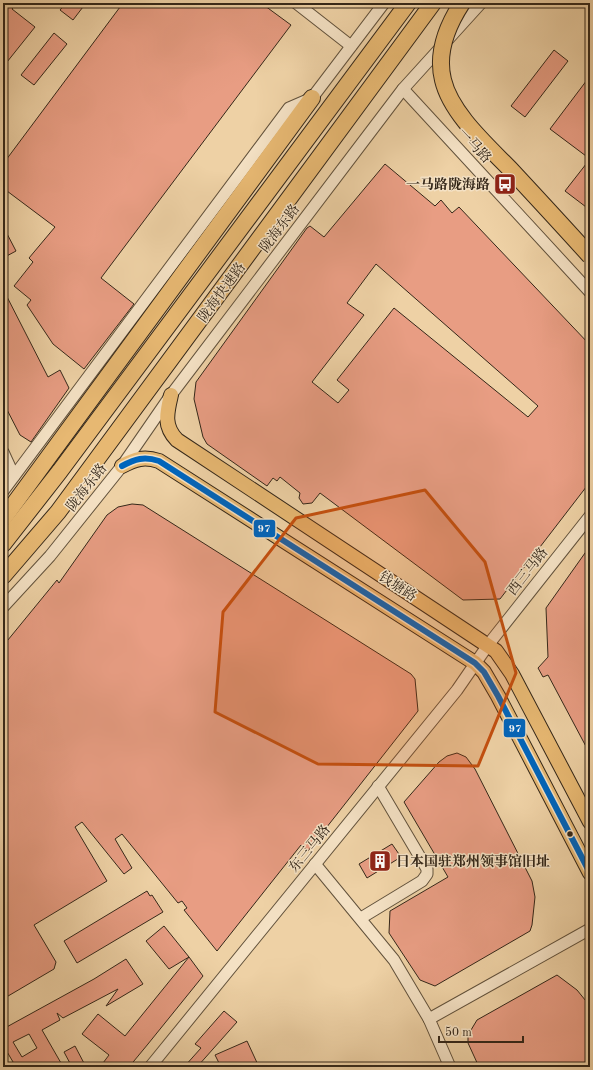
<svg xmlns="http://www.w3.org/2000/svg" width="593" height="1070" viewBox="0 0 593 1070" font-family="'Old Standard TT','Noto Serif SC',serif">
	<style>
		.building { fill: #e89d83; stroke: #342719; fill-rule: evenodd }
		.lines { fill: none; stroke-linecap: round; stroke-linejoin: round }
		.minor-casing { stroke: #62523c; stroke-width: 13 }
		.major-casing { stroke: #342719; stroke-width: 16 }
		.highway-casing { stroke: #342719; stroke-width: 18 }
		.minor { stroke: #f4e1c4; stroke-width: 11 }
		.major { stroke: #e7b872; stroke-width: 14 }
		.highway { stroke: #e7b872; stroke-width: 16 }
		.highway-bridge-casing { stroke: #342719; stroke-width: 18; stroke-linecap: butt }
		.highway-bridge { stroke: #e7b872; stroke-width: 16 }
		.bus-1-casing { stroke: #f4e1c4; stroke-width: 9 }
		.bus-1 { stroke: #0065bd; stroke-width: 6 }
		.marked { fill: #c44f0f; fill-opacity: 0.2; stroke: #c44f0f; stroke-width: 3; stroke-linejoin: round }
		.bus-dot { fill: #342719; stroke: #f4e1c4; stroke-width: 1.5 }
		.labels { text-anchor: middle; stroke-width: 3; stroke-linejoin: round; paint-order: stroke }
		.street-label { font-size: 14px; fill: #342719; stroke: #f4e1c4 }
		.poi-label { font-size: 14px; font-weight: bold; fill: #342719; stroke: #f4e1c4; text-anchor: end }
		.line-badge { stroke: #f4e1c4; stroke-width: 1.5 }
		.badge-label { font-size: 11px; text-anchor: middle; font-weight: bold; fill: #fff }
	</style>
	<rect width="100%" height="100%" fill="#eed1a5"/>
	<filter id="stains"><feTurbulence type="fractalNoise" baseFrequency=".005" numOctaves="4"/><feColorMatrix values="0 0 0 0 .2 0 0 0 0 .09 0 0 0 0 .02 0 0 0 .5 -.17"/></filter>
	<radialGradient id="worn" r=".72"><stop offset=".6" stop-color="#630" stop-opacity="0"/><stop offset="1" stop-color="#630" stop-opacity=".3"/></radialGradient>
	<g class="building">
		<polygon points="3,3 17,3 12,9 35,27 3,67"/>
		<polygon points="66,3 86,3 73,20 60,10"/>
		<polygon points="123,3 261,3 291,25 101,278 134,304 84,369 53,344 27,305 31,300 14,286 33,262 29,258 55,227 3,188 3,164"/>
		<polygon points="54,33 67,44 34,85 21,75"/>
		<polygon points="554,50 568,61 525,117 511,106"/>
		<polygon points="590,76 590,210 565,191 590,159 550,129"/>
		<path d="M385,164L435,206L441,200L452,213L459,207L590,345V482L500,599L463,600L320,493L312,503L303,504L299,498L300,493L280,477L277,481L273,478L267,486L207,444L203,437L194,399L196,382L307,228L310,226L324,237ZM376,264L538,406L528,417L394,308L337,380L349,390L338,403L312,382L364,315L347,303Z"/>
		<polygon points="3,226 16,251 3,258"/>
		<polygon points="3,289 48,377 60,370 69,388 31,442 20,435 3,402"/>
		<polygon points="132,504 143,505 411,674 415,679 418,711 308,851 301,845 217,951 184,910 187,908 182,901 178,903 122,834 115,839 132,868 124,874 82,822 75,827 107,881 34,925 56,962 54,969 3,999 3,646 57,580 59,583 107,515 118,507"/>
		<polygon points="590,546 590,754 548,675 543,677 538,668 548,657 546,608"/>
		<polygon points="457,753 466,757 475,769 532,881 535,897 532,925 530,931 435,986 420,980 389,933 390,911 448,877 404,802 439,762 447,756"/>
		<polygon points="392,844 401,857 367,878 359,864"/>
		<polygon points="147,891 150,896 152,895 163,912 77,963 64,941"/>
		<polygon points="164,926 189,957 169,969 146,941"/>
		<polygon points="189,957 203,976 148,1044 129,1067 100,1067 109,1055 82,1034 98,1014 125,1036"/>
		<path d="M126,959L143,984L106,1006L118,989L63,1018L57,1013L60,1020L42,1030L61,1063L53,1067H16L3,1045V1029L94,979ZM29,1034L37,1048L22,1057L13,1042Z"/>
		<polygon points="557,975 577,990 590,1006 590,1067 479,1067 468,1043 468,1035 477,1020"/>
		<polygon points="224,1011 237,1022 197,1067 184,1067 201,1048 195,1044"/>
		<polygon points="247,1041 259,1067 221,1067 215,1055"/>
		<polygon points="75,1046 86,1067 72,1067 64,1052"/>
	</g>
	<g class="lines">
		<g class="minor-casing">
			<g id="minor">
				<polyline points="296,3 351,46"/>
				<polyline points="403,89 590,292"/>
				<polyline points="3,452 14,476"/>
				<polyline points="3,491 289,108 312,98 384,3"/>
				<polyline points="3,607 50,556 122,466 171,395 403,89 481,3"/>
				<polyline points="315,864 394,960 429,1019 450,1067"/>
				<polyline points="361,918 422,881 427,874 427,869 378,786"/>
				<polyline points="429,1019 590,929"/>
				<polyline points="150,1067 457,690 488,645 590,516"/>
			</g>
		</g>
		<g class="major-casing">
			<g id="major">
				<path d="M171,395C167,412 163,426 177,440L496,651L512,674L590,822"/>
				<path d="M122,466C135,459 144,456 159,461L475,663L484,672L498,696L590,873"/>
			</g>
		</g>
		<g class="highway-casing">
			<g id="highway">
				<polyline points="3,519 312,98"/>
				<polyline points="3,544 60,471 408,3"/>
				<polyline points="3,576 58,512 86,474 433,3"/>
			</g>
		</g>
		<use href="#minor" class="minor"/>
		<use href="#major" class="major"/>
		<use href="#highway" class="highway"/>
		<g class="highway-bridge-casing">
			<path id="highway-bridge" d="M462,3C447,26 436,52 443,80C451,114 488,146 512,171C538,199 564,227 590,256"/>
		</g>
		<use href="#highway-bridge" class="highway-bridge"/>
		<g class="bus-1-casing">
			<path id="bus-1" d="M122,466C135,459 144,456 159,461L475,663L484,672L498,696L590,873"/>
		</g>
		<use href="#bus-1" class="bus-1"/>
	</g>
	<path class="marked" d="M425,490L485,562L516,673L478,766L318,764L215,712L223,612L296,518Z"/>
	<defs>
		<g id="bus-square" transform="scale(1.15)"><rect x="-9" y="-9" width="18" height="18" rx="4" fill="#8f2418" stroke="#f4e1c4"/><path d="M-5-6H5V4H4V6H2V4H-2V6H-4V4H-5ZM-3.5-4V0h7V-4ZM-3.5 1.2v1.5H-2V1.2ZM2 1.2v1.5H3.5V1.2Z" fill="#fff"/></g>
		<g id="building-square" transform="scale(1.15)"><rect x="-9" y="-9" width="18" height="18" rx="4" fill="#8f2418" stroke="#f4e1c4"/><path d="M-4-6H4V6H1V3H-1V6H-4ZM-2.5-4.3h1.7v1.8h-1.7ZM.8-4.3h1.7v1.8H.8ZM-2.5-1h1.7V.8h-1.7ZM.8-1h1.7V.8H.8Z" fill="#fff"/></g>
	</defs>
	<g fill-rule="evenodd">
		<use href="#bus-square" x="505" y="184"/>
		<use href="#building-square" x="380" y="861"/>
	</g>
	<circle class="bus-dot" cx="570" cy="834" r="3.5"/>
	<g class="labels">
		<g class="street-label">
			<text transform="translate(475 145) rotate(47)" y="5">一马路</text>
			<text transform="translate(279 228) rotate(-53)" y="5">陇海东路</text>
			<text transform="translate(221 292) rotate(-54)" y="5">陇海快速路</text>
			<text transform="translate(86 487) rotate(-52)" y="5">陇海东路</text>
			<text transform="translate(527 571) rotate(-52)" y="5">西三马路</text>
			<text transform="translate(398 586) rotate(33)" y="5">钱塘路</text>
			<text transform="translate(309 848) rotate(-51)" y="5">东三马路</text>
		</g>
		<g class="poi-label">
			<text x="490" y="189">一马路陇海路</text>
			<text x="396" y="866" text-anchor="start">日本国驻郑州领事馆旧址</text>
		</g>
	</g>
	<g class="line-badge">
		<rect x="253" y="519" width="23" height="19" rx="4" fill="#0065bd"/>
		<rect x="503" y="718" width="23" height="20" rx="4" fill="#0065bd"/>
	</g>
	<g class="badge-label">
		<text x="264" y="532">97</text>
		<text x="515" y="732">97</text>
	</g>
	<rect width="593" height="1070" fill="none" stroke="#eed1a5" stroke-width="16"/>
	<rect x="4" y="4" width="585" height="1062" fill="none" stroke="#342719" stroke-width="2"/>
	<rect x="8" y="8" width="577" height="1054" fill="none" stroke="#342719"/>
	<path d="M439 1036v6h84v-6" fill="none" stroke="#342719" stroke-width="2"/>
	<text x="445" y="1036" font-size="12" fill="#342719" stroke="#f4e1c4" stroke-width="3" paint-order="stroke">50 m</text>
	<rect width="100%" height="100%" filter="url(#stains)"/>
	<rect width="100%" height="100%" fill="url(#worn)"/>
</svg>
